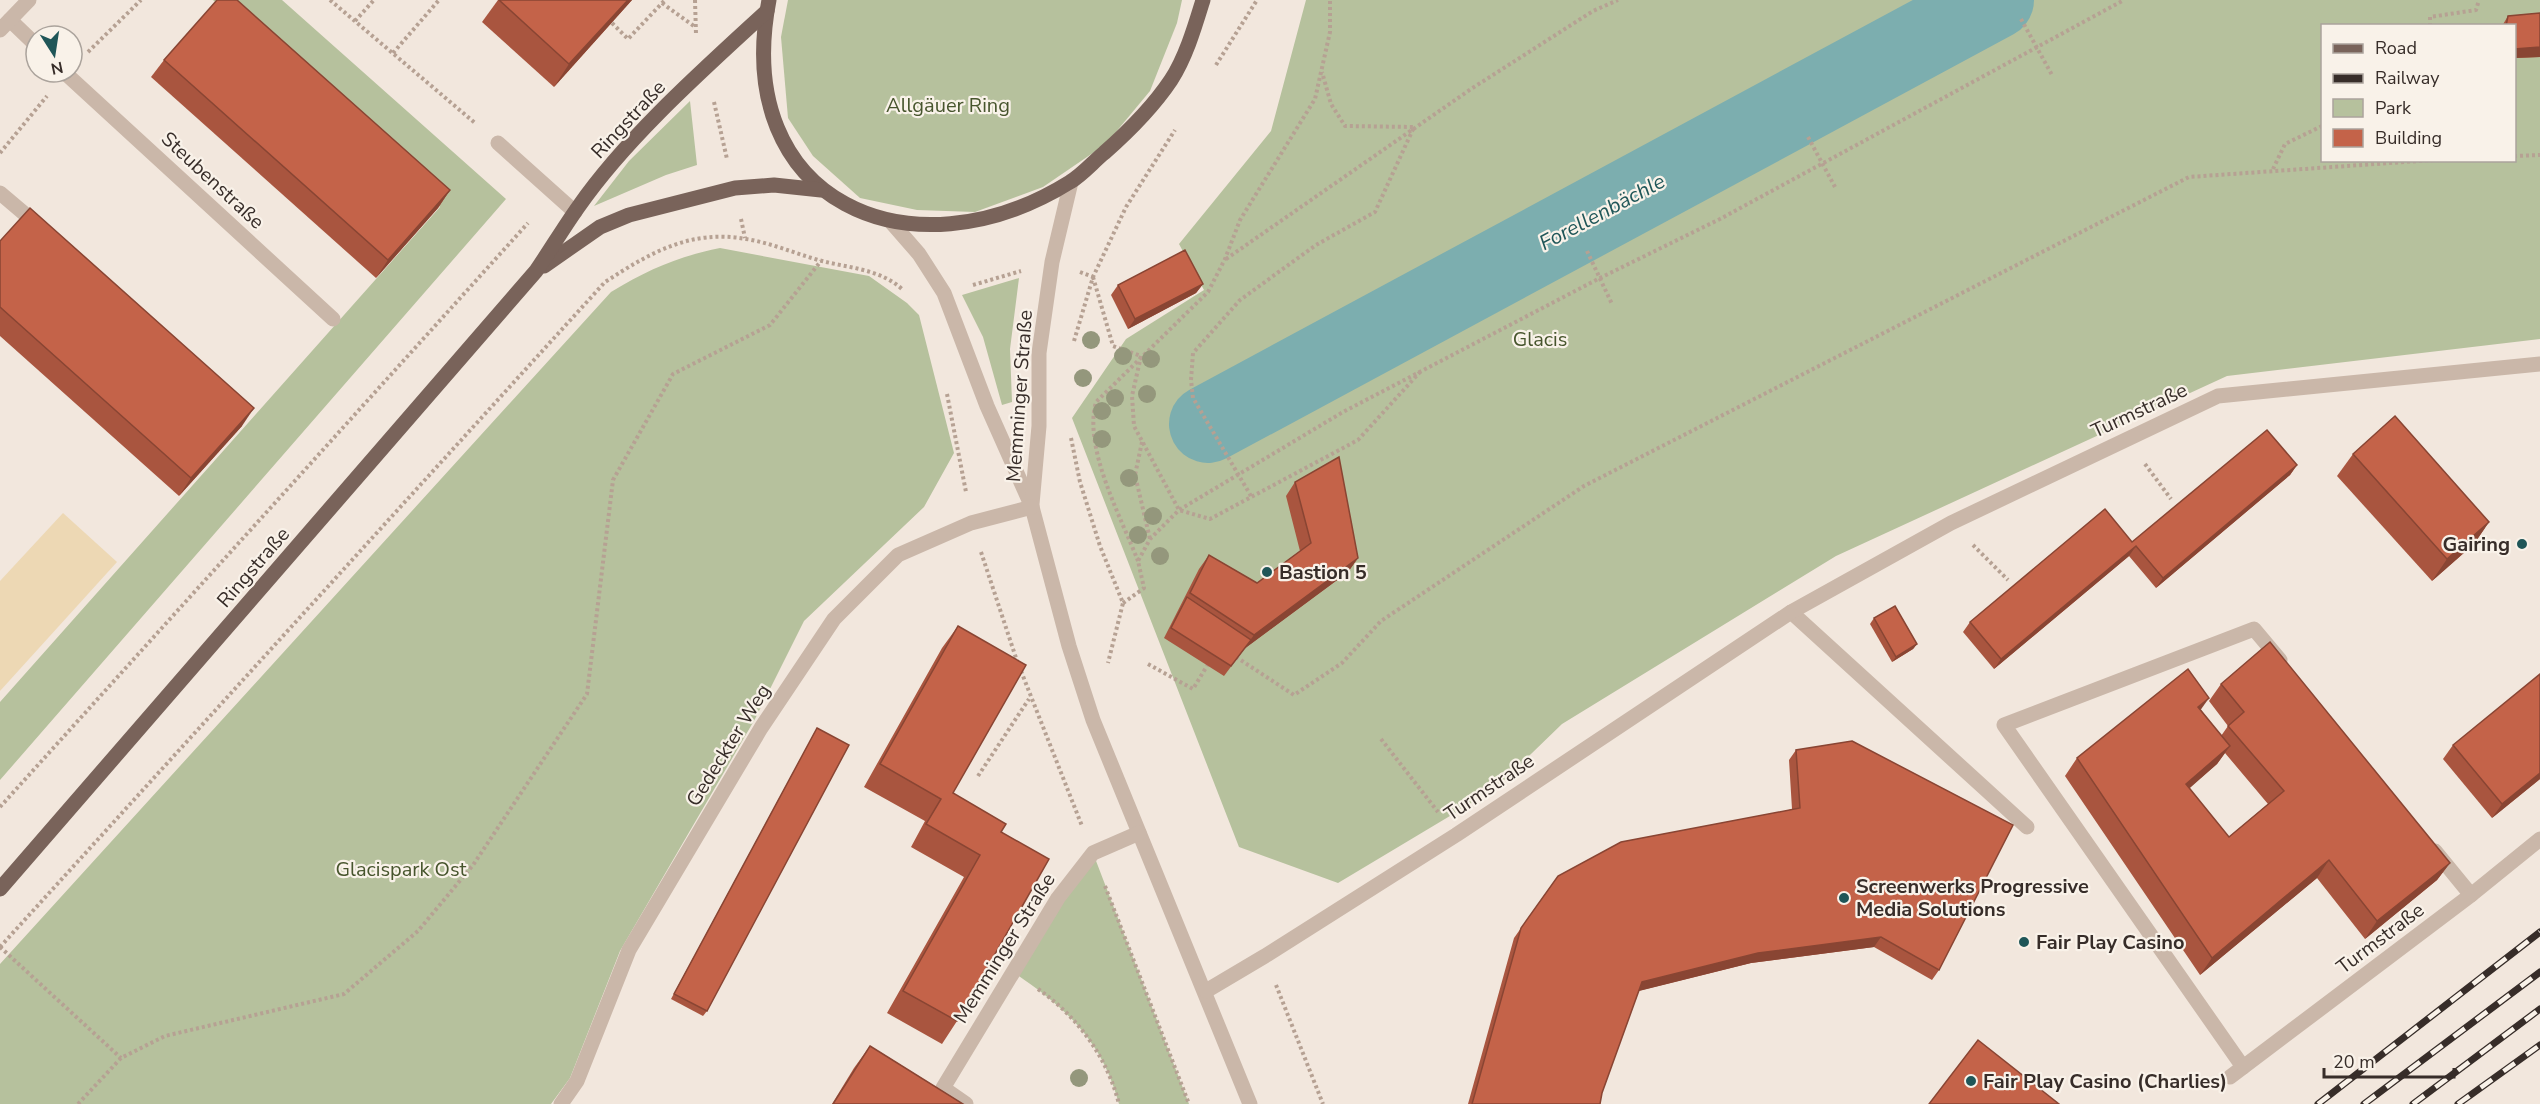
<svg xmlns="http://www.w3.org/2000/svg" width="2540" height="1104" viewBox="0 0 2540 1104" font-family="'Nunito Sans',sans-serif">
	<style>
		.green { fill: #b6c19d; fill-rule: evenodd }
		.sand { fill: #edd8b4 }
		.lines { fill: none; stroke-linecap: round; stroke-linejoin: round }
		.river { stroke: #7caeaf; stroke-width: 78 }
		.path { stroke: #b6a193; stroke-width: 4; stroke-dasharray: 3 3; stroke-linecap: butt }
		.minor { stroke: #cab7a9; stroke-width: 15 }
		.major { stroke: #79635a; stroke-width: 15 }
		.rail-casing { stroke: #372d29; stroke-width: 7 }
		.rail { stroke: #f9f2e9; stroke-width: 4.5; stroke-dasharray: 14; stroke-linecap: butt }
		.tree { fill: #94977c }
		.wall { fill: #a9553f; fill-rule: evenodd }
		.shaded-wall { fill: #894533 }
		.building { fill: #c46349; stroke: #894533; stroke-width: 1.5 }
		.poi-dot { fill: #1f5658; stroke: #f9f2e9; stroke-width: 2 }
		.labels { text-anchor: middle; stroke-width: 4.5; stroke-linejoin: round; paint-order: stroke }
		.park-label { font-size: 20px; fill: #47552d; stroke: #f9f2e9 }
		.street-label { font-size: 20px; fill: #372d29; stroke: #f9f2e9 }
		.poi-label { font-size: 20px; font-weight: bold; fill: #372d29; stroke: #f9f2e9; text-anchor: start }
		.water-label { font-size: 21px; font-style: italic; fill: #1f5658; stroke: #f9f2e9 }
	</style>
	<rect width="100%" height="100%" fill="#f2e7dd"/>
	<g class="green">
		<polygon points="213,0 282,0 506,199 0,780 0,702 440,207"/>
		<polygon points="788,0 1182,0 1177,23 1150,91 1106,144 1043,187 975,212 917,210 860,198 813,156 788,118 781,37"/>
		<path d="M1306,0H2540V339L2227,376L1836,556L1562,724L1495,789L1338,883L1239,847L1072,418L1126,339L1204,290L1179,244L1271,131ZM2322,26H2514V160H2322Z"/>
		<polygon points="690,101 697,165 666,175 594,206 629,161"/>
		<path d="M720,248L869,276L907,303L919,315L954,453L924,507L804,621L755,719L620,951L570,1078L551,1104H0V964L611,292C649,269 677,257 720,248Z"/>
		<polygon points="1019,278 1010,349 1012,402 1002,405 983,337 962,295"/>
		<path d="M1093,853L1189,1104H1119C1102,1040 1066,1008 1013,972Z"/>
	</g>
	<polygon class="sand" points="63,513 117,562 0,691 0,581"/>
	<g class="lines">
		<polyline class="river" points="1208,424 1995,0"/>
		<g class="path">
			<polyline points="330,0 475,123"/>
			<polyline points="695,0 696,34"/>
			<polyline points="662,3 694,26"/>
			<polyline points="2021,19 2052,75"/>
			<polyline points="355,21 374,0"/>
			<polyline points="612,23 628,39 665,0"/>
			<polyline points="2430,26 2430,17 2476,10 2479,0"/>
			<polyline points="88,52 141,0"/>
			<polyline points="393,53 439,0"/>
			<polyline points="1216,65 1257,0"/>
			<polyline points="714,102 727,159"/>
			<polyline points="1808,137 1835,187"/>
			<polyline points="0,153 47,96"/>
			<polyline points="2514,156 2540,155"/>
			<polyline points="2273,169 2285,144 2322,126"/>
			<polyline points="741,219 745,238"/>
			<polyline points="1587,251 1612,304"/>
			<polyline points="1226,259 1471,89 1593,11 1618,0"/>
			<polyline points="1080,272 1093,277"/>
			<polyline points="1093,277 1113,346 1141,356"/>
			<polyline points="973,285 1021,271"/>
			<polyline points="1074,341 1093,277 1126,207 1175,130"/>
			<polyline points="1141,356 1132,396 1134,426 1179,510 1210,519 1358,440 1420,372"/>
			<polyline points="947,394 966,492"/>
			<polyline points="1071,438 1080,482 1100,546 1123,603 1108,663"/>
			<polyline points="1142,442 1135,475 1150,539"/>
			<polyline points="2145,464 2171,499"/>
			<polyline points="1251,496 1193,398 1191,380 1193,353 1240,300 1316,245 1375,212 1414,127 1345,126 1331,104 1322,72"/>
			<polyline points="1973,545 2008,580"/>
			<polyline points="981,552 1018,664"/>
			<path d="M1138,561C1121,517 1083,448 1096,402L1208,292L1225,259L1240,220L1315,99L1330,32V0"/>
			<polyline points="1123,603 1144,588 1138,561 1150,539 1179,510 1343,412 1600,278 1720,219 2124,0"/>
			<polyline points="1236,657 1294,695 1342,663 1381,621 1584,486 2189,177 2433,160"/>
			<polyline points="1148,664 1193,689 1210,661"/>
			<polyline points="1021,671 1082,826"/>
			<polyline points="1381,739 1438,812"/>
			<polyline points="978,776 1029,699"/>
			<polyline points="0,807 528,223"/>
			<polyline points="1105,886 1189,1104"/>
			<path d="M0,947L605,282C650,253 690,229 746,239C772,243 796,254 822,261C849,268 881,269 903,290"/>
			<polyline points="0,947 121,1058"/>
			<polyline points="1276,985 1323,1104"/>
			<path d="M1038,989C1078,1017 1107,1057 1119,1104"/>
			<polyline points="78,1104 121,1058 165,1036 344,994 418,931 473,865 587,694 613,480 673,374 770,325 821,261"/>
		</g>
		<g class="minor">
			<polyline points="10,20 36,45"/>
			<polyline points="0,30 29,0"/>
			<polyline points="64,72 333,319"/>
			<polyline points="498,143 575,212"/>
			<polyline points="0,193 39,226"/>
			<polyline points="892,223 919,254 944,293 987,406 1032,507 1069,646 1093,720 1250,1104"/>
			<polyline points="1032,504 1039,426 1039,353 1052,262 1071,182"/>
			<polyline points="1791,612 2027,827"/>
			<polyline points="2435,851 2471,895"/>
			<polyline points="1206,991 1265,956 1456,835 1791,612 1951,523 2218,396 2540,364"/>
			<polyline points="2243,1067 2004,725 2254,629 2280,660"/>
			<polyline points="2230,1077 2471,895 2540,839"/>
			<polyline points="561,1104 577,1081 629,950 761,728 834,619 898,555 971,523 1032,507"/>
			<polyline points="966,1104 943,1088 1058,898 1093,853 1139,833"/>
		</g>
		<g class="major">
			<path d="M769,0C730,202 911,281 1070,182C1082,175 1093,162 1104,153C1129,131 1153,107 1171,80C1186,57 1195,26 1203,0"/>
			<polyline points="544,266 600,227 629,215 735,188 774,185 821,190"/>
			<path d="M0,889L536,271C551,249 564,227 579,206C627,137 705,68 767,11"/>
		</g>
		<g class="rail-casing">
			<g id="rail">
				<polyline points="2318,1104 2540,932"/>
				<polyline points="2364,1104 2540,972"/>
				<polyline points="2413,1104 2540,1009"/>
				<polyline points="2458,1104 2540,1045"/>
			</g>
		</g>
		<use href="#rail" class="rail"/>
	</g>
	<g class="tree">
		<circle cx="1091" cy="340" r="9"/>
		<circle cx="1123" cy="356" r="9"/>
		<circle cx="1151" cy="359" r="9"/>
		<circle cx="1083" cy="378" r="9"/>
		<circle cx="1147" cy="394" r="9"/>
		<circle cx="1115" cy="398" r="9"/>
		<circle cx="1102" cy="411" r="9"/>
		<circle cx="1102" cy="439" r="9"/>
		<circle cx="1129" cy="478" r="9"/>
		<circle cx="1153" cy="516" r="9"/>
		<circle cx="1138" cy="535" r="9"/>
		<circle cx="1160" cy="556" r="9"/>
		<circle cx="1079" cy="1078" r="9"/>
	</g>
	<g class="wall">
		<polygon points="498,0 632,0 554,87 482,22"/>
		<polygon points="2540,13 2540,57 2514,58 2514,26 2502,26 2508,16"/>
		<polygon points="164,60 450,190 438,208 376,278 151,77"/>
		<polygon points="0,241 242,426 179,496 0,336"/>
		<polygon points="1203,284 1196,293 1128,329 1111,295 1118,285"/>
		<polygon points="2353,454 2489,522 2474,544 2432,581 2337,476"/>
		<polygon points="2297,465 2290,475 2156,588 2129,556 1994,669 1963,632 1970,622 2132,542"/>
		<polygon points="1295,482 1358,558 1348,572 1244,649 1224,676 1164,638 1199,569 1209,555 1257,583 1300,551 1286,496"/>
		<polygon points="1874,618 1917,644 1913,649 1892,662 1870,624"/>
		<polygon points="958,626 953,793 1001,832 957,1021 942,1044 887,1013 964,877 911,847 925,821 864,787 942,648"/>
		<path d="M2221,684L2450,863L2437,880L2365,939L2317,878L2200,975L2065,776L2077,758L2201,710L2221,736L2228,726L2209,701ZM2225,753L2268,804L2229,837L2189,788L2217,764Z"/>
		<polygon points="817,728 707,1011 703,1016 671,999"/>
		<polygon points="2453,745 2540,779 2492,818 2443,759"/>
		<polygon points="1796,750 1939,970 1932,980 1874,947 1751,963 1638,991 1602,1093 1600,1104 1468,1104 1514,938 1558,876 1792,809 1789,760"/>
		<polygon points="870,1046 963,1104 832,1104 854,1068"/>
	</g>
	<g class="shaded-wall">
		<polygon points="628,0 632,0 554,87 569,64"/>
		<polygon points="2540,47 2540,57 2514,58 2514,49"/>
		<polygon points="450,190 438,208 376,278 388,260"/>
		<polygon points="1203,284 1196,293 1128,329 1135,319"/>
		<polygon points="254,408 242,426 179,496 191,478"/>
		<polygon points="2297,465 2290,475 2156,588 2163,578"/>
		<polygon points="2489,522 2474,544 2432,581 2447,559"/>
		<polygon points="2136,546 2129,556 1994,669 2001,659"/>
		<polygon points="1358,558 1348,572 1244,649 1224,676 1254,635"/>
		<polygon points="1917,644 1913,649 1892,662 1896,657"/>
		<polygon points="2209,698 2197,715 2198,707"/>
		<polygon points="2230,746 2217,764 2174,802 2186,784"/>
		<polygon points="2540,773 2540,779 2492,818 2502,804"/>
		<polygon points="2329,860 2317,878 2200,975 2212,958"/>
		<polygon points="2450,863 2437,880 2365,939 2377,921"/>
		<polygon points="1881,937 1874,947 1751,963 1635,992 1642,982 1758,953"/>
	</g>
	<g class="building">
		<polygon points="217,0 237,0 450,190 388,260 164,60"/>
		<polygon points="499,0 628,0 569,64"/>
		<polygon points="2540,13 2540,47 2514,49 2514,26 2506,26 2508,16"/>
		<polygon points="30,208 254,408 191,478 0,307 0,241"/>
		<polygon points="1185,250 1203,284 1135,319 1118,285"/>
		<polygon points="2395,416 2489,522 2447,559 2353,454"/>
		<polygon points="2267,430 2297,465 2163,578 2136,546 2001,659 1970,622 2105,509 2132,542"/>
		<polygon points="1339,457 1358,558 1254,635 1190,593 1209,555 1257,583 1311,543 1295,482"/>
		<polygon points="1187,597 1251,640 1231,666 1171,628"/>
		<polygon points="1895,606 1917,644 1896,657 1874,618"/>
		<polygon points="958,626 1026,665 953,793 1006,824 1001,832 1049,859 957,1021 903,991 980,855 926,824 941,799 880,764"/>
		<polygon points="2270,642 2450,863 2377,921 2329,860 2212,958 2077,758 2188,669 2209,698 2198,707 2230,746 2186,784 2229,837 2284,791 2228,726 2244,712 2221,684"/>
		<polygon points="2540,674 2540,773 2502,804 2453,745"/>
		<polygon points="817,728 849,745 707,1011 674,994"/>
		<polygon points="1852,741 2013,825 1939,970 1881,937 1758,953 1642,982 1602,1093 1600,1104 1472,1104 1521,928 1558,876 1621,842 1800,808 1796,750"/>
		<polygon points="1978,1040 2059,1104 1929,1104"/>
		<polygon points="870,1046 963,1104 833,1104"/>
	</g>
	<g class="poi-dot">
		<circle cx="2522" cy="544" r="6"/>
		<circle cx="1267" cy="572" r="6"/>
		<circle cx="1844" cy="898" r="6"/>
		<circle cx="2024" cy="942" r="6"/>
		<circle cx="1971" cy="1081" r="6"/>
	</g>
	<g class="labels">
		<g class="park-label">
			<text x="948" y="112">Allgäuer Ring</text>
			<text x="1540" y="346">Glacis</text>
			<text x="401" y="876">Glacispark Ost</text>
		</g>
		<g class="street-label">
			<text transform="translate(628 119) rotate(-47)" y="7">Ringstraße</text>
			<text transform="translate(213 180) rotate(43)" y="7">Steubenstraße</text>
			<text transform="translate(1019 396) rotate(-86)" y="7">Memminger Straße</text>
			<text transform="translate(2139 410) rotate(-25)" y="7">Turmstraße</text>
			<text transform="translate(253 567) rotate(-49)" y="7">Ringstraße</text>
			<text transform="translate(728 745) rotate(-58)" y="7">Gedeckter Weg</text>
			<text transform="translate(1489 787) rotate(-34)" y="7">Turmstraße</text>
			<text transform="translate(2380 938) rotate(-37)" y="7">Turmstraße</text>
			<text transform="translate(1004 948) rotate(-58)" y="7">Memminger Straße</text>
		</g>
		<g class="poi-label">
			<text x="2510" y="551" text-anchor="end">Gairing</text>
			<text x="1279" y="579">Bastion 5</text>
			<text x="1856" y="893">Screenwerks Progressive<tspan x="1856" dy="23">Media Solutions</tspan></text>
			<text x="2036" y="949">Fair Play Casino</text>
			<text x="1983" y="1088">Fair Play Casino (Charlies)</text>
		</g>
		<g class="water-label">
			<text transform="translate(1602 212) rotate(-28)" y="7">Forellenbächle</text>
		</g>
	</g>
	<rect x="2321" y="24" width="195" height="138" fill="#f9f2e9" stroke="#aba39c" stroke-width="1.5"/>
	<rect x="2333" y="44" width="30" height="9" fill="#79635a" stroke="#aba39c" stroke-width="1.5"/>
	<text x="2375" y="54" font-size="18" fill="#372d29">Road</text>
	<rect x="2333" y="74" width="30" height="9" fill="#372d29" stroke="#aba39c" stroke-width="1.5"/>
	<text x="2375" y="84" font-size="18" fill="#372d29">Railway</text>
	<rect x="2333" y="99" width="30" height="18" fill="#b6c19d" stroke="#aba39c" stroke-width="1.5"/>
	<text x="2375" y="114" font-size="18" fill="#372d29">Park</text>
	<rect x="2333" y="129" width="30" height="18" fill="#c46349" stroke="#aba39c" stroke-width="1.5"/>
	<text x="2375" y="144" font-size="18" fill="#372d29">Building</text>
	<g transform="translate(54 54) rotate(168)"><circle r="28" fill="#f9f2e9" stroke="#aba39c" stroke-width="1.5"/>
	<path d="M0-4.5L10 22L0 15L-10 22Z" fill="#1f5658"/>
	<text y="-9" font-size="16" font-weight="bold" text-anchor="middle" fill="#372d29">N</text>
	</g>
	<path d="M2324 1068v9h130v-9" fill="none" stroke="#372d29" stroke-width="3"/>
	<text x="2333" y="1068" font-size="18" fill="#372d29" stroke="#f9f2e9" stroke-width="4.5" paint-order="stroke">20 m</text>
</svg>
